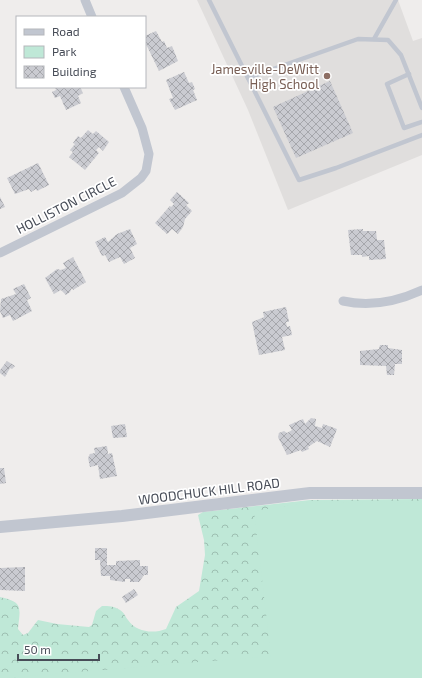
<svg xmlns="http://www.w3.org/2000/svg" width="422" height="678" viewBox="0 0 422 678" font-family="'Exo 2',sans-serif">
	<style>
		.education { fill: #e0dedd }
		.forest { fill: url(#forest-crowns) }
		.green { fill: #bfe8d7 }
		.building { fill: url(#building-cross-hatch) }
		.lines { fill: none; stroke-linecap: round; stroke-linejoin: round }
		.service { stroke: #c1c6d0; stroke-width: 4.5 }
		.minor { stroke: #c1c6d0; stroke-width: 9 }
		.tertiary { stroke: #c1c6d0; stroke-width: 12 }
		.education-dot { fill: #8d6e63; stroke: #fff; stroke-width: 1.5 }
		.labels { text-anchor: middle; stroke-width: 3.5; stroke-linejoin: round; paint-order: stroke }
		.education-label { font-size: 13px; fill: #785e54; stroke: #fff; text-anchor: end }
		.street-label { font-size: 13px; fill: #474c57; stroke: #fff }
	</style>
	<defs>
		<pattern id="forest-crowns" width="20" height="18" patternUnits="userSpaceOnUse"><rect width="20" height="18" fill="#bfe8d7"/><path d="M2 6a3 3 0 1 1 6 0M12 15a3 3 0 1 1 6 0" fill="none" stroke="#9dbeb1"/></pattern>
		<pattern id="building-cross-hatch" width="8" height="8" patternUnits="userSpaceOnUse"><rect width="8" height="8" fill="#cacbd1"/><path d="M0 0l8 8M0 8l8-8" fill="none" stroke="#a6a7ac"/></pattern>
	</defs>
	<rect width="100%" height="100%" fill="#efedec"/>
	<polygon class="education" points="197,0 398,0 413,41 422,38 422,155 288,210 248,110"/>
	<path class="forest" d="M422,499V678H0V597C24,602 20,608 18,629L23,635L28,633L38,620L57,624L89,627L92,625L96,611L102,606C109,606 114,606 120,610C125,613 125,617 128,620C136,632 153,634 166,629L176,607L199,591L205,555L204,540L198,515L203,512L310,500Z"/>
	<polygon class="green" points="311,502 422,503 422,678 6,678 271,656 254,511"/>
	<g class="building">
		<polygon points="156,31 162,42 164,41 167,48 172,46 178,61 159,71 145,42 145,36"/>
		<polygon points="184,72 189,83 192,82 195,89 193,90 197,100 175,110 169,99 173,98 166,80"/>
		<polygon points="330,81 353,133 296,158 273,107"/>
		<polygon points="55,87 80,87 83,93 78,96 81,103 66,110 60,96 55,98 52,92 56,90"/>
		<polygon points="88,130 93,134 96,131 109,142 103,151 99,147 96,150 99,153 85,170 69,157 73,152 70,150 75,144 73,143 78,136 81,138"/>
		<polygon points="38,163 49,185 37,191 36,189 31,192 29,189 15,194 7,178"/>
		<polygon points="177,192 189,203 186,205 192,211 185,219 183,227 178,234 172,229 167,234 155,223 170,206 171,207 174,204 170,200"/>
		<polygon points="0,197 5,207 0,209"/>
		<polygon points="130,229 137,244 130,248 135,258 124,264 120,257 109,262 105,255 102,256 95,242 105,237 108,242 117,234"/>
		<polygon points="363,229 363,231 376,231 377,240 384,240 386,259 369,260 369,256 362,257 362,255 351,255 348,230"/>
		<polygon points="73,257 86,282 73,290 72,288 70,292 66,295 61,290 54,294 45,278 57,269 61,270 66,268 63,263"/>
		<polygon points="24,284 31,298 27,300 32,311 13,321 10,315 3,318 0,311 1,299 16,294 13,289"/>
		<polygon points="286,307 289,322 286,322 287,327 290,326 292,335 282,337 285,350 259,355 252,322 264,317 263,312"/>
		<polygon points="380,345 388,345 388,348 402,350 402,364 395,364 394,375 387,375 386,366 360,365 360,351 379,349"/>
		<polygon points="7,361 15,366 12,369 10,368 5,377 0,373 0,370"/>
		<polygon points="311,418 316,419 315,426 322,428 323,424 337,429 330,447 317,441 308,447 309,449 302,452 301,450 287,455 278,437 279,433 284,431 287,433 292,430 289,425 303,419 305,424"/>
		<polygon points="125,424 127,437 113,438 111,426"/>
		<polygon points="107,446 108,454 112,453 117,476 100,479 98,465 90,467 88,458 90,454 95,453 94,448"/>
		<polygon points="0,468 4,468 6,483 0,484"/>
		<polygon points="95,548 107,548 107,565 116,565 116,561 140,560 140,566 148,566 148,575 144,575 139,582 130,582 130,579 125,579 125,582 110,580 110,576 101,576 100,560 95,560"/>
		<polygon points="25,567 25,591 0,590 0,568"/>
		<polygon points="134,589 138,595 126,603 122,597"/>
	</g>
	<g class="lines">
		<g class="service">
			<polyline points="209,0 299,180 336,168 422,135"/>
			<polyline points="374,39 396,0"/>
			<polyline points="409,74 387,84 404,128 422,122"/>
			<polyline points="248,78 358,39 388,40 401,55 422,108"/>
		</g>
		<g class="minor">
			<polyline points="85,0 92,17"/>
			<polyline points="0,253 122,193 141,178 146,171 149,154 142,128 124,87"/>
			<path d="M343,301C371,307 396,302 422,290"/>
		</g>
		<polyline class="tertiary" points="0,527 122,516 310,493 422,493"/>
	</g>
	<circle class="education-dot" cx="327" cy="76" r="4"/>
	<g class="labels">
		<g class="education-label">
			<text x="319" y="74">Jamesville-DeWitt<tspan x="319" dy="15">High School</tspan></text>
		</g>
		<g class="street-label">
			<text transform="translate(66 205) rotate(-27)" y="5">HOLLISTON CIRCLE</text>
			<text transform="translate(209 491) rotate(-7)" y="5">WOODCHUCK HILL ROAD</text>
		</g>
	</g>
	<rect x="16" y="16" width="130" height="72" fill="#ffffff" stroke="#b5b7bc"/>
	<rect x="24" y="29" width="20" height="6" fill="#c1c6d0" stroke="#b5b7bc"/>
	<text x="52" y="36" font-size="12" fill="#474c57">Road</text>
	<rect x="24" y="46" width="20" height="12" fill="#bfe8d7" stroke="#b5b7bc"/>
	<text x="52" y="56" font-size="12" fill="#474c57">Park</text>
	<rect x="24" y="66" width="20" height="12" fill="url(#building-cross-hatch)" stroke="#b5b7bc"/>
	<text x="52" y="76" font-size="12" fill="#474c57">Building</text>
	<path d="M18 654v6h81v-6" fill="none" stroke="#474c57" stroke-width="2"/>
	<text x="24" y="654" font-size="12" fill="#474c57" stroke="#ffffff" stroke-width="3" paint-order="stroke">50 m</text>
</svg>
